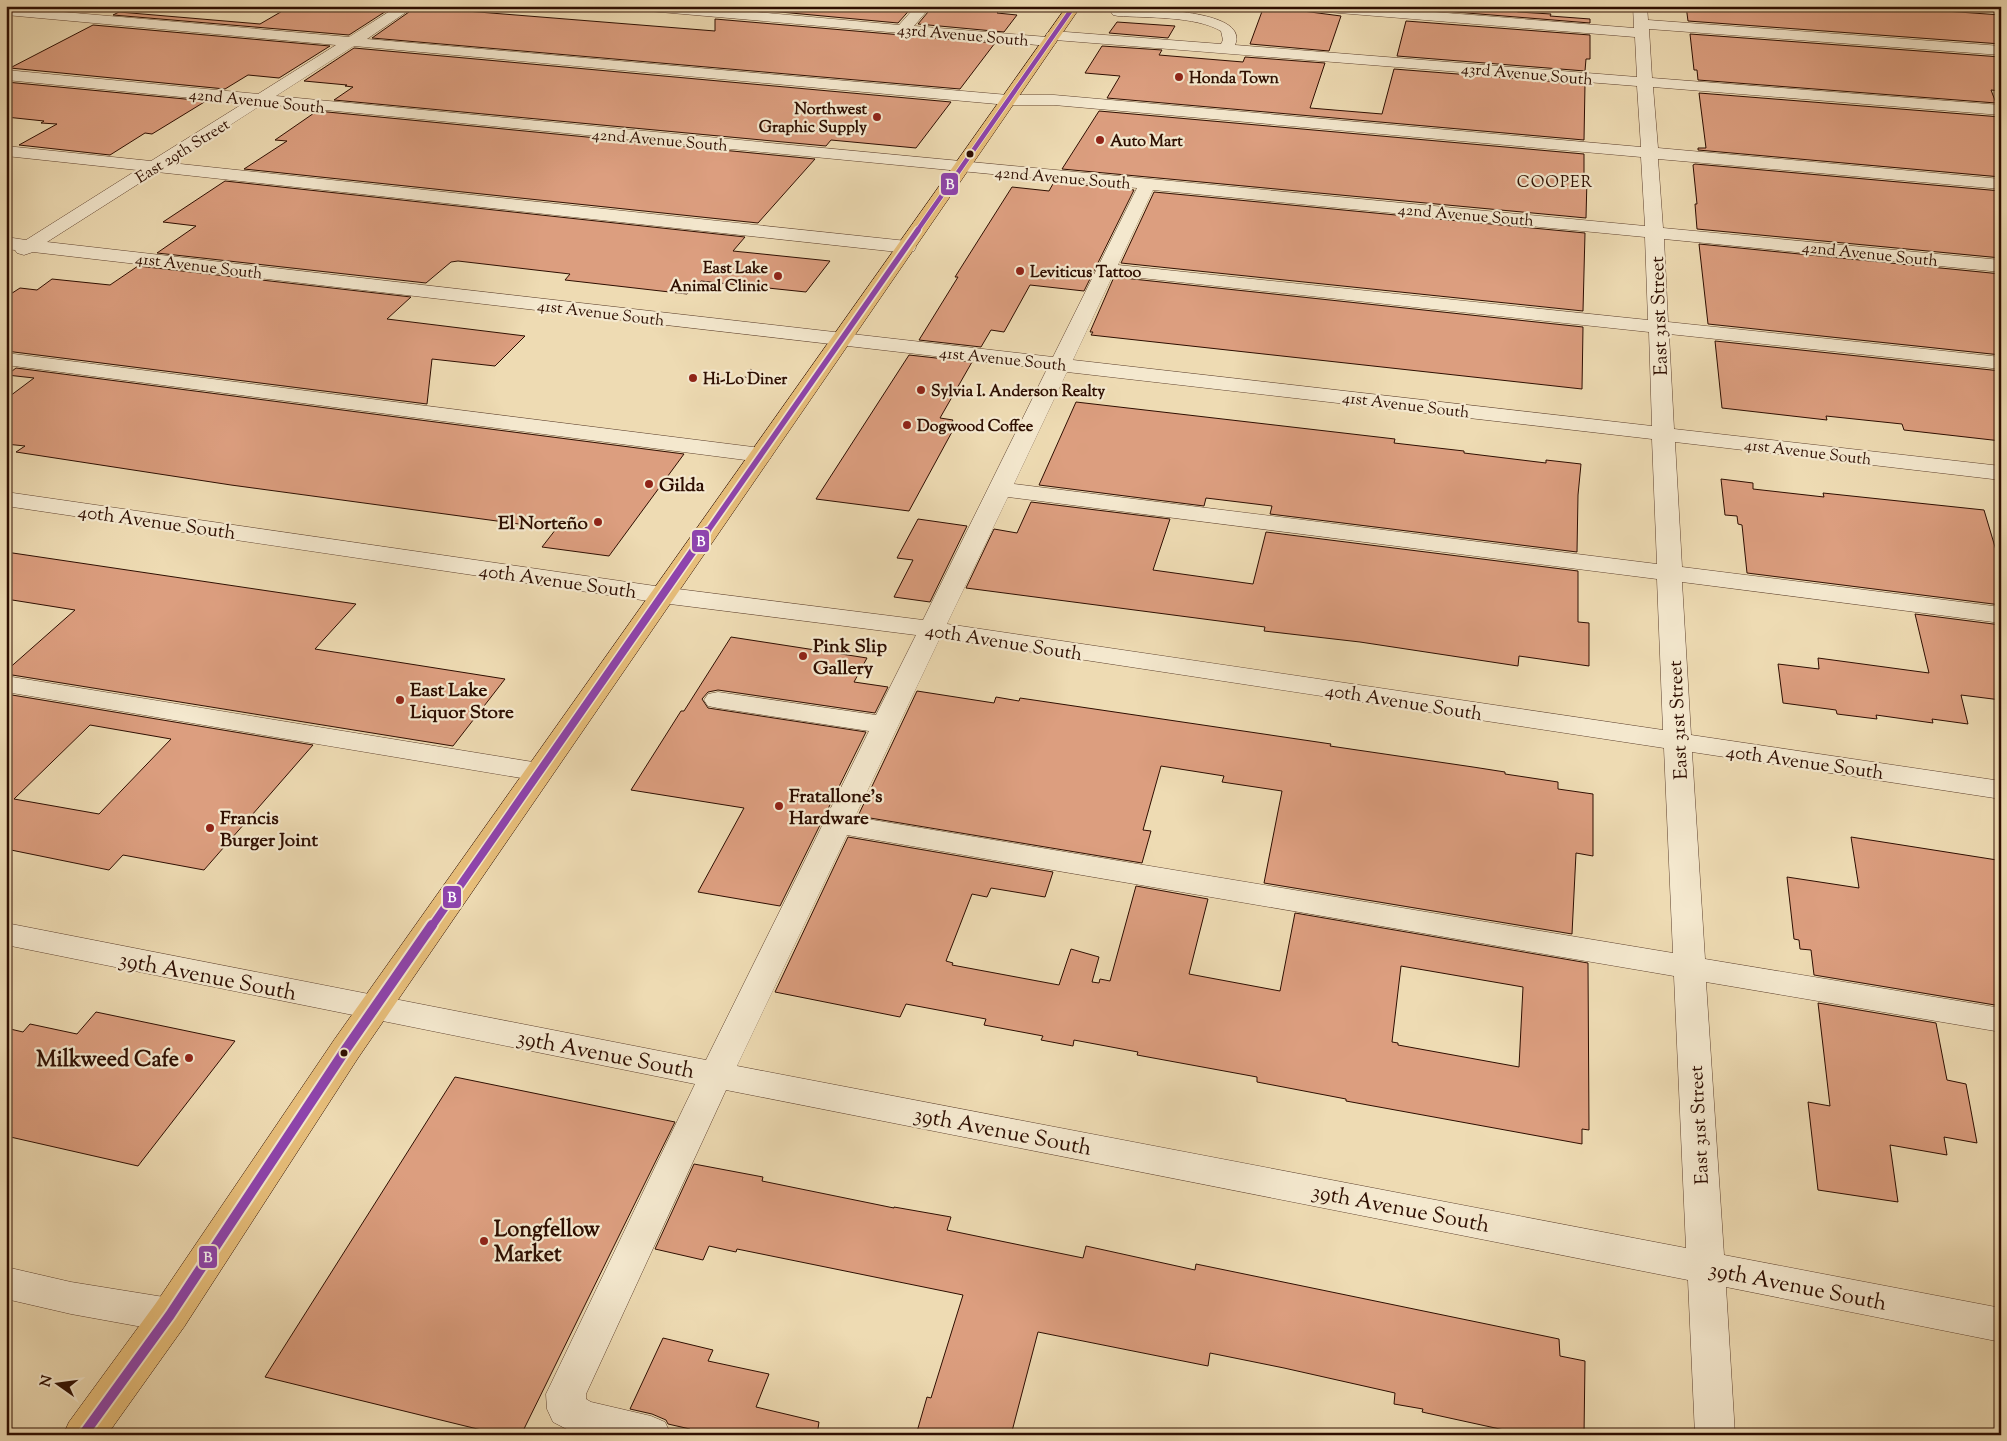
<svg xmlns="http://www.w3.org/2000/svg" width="2007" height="1441" viewBox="0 0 2007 1441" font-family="'Sorts Mill Goudy',serif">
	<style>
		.building { fill: #dc9e7f; stroke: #2e0e01; fill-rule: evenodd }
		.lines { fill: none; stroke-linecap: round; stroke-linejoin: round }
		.minor-casing { stroke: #5e412e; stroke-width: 1 }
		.major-casing { stroke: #2e0e01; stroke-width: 1 }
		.path { stroke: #2e0e01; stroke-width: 2.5; stroke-dasharray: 3 2; stroke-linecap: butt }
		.minor { fill: #f4e8ce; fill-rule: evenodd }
		.major { fill: #e7be7a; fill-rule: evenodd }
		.bus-1-far3-casing { stroke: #f4e8ce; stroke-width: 6 }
		.bus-1-far2-casing { stroke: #f4e8ce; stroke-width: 9 }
		.bus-1-far1-casing { stroke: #f4e8ce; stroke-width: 11 }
		.bus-1-casing { stroke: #f4e8ce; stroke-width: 14 }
		.bus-1-far3 { stroke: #8e44ad; stroke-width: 4.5 }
		.bus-1-far2 { stroke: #8e44ad; stroke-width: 5.5 }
		.bus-1-far1 { stroke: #8e44ad; stroke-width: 8 }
		.bus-1 { stroke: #8e44ad; stroke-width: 10 }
		.poi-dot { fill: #8f2418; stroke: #f4e8ce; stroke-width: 2 }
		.bus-dot { fill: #2e0e01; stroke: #f4e8ce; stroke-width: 2 }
		.labels { text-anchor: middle; stroke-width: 4.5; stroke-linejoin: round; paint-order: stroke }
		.far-street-label { font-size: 16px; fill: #2e0e01; stroke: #f4e8ce }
		.far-poi-label { font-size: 16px; font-weight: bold; fill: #2e0e01; stroke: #f4e8ce; text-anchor: start }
		.far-neighbourhood-label { font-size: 16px; letter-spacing: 1px; fill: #2e0e01; stroke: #f4e8ce }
		.street-label { font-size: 19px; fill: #2e0e01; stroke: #f4e8ce }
		.poi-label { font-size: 19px; font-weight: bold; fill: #2e0e01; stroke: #f4e8ce; text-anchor: start }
		.near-street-label { font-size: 22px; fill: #2e0e01; stroke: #f4e8ce }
		.near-poi-label { font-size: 22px; font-weight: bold; fill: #2e0e01; stroke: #f4e8ce; text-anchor: end }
		.line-badge { stroke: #f4e8ce; stroke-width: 2 }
		.badge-label { font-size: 14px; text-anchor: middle; font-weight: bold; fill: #fff }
	</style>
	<rect width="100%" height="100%" fill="#eedbb3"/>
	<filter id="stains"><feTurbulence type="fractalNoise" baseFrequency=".004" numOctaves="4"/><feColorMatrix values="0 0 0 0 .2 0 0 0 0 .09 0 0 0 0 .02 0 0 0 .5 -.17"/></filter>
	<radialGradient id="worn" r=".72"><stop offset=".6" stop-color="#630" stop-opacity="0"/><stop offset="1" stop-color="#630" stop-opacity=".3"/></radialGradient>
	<g class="building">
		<polygon points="291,6 394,6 349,35 113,15 119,12 260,24"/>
		<polygon points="716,6 913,6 898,23"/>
		<polygon points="933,6 1003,6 997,13 1017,15 1004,32 918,24"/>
		<polygon points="1264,6 1341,16 1329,51 1250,44"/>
		<polygon points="1467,6 1509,9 1518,12 1551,14 1550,16 1590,19 1590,23 1430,10 1466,12"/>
		<polygon points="1686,6 1848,6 1889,9 1888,7 2001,15 2001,44 1688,21"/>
		<polygon points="416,7 715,31 715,19 995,43 960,89 372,38"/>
		<polygon points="1406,21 1590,35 1590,59 1586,59 1585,71 1397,56"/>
		<polygon points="1117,22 1175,26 1168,38 1109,33"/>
		<polygon points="93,25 330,46 279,78 248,75 225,89 10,68"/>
		<polygon points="1690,34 2001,57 2001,91 1991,90 1996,103 1698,80 1697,70 1694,70"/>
		<polygon points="1102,46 1162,50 1159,55 1243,62 1245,57 1325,63 1310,108 1382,114 1394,69 1585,84 1584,140 1107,98 1120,76 1085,73"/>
		<polygon points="354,48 951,102 916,148 831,140 826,146 334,100 353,87 345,86 347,85 304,81"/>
		<polygon points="6,82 206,101 152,134 145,133 110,155 19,145 57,124 41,123 44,121 6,117"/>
		<polygon points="1699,93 2001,117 2001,177 1698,150 1698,148 1706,148"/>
		<polygon points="317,111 815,159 758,223 244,169 287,141 275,140"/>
		<polygon points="1099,111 1584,154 1584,178 1587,178 1586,218 1062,169"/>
		<polygon points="1695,164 2001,191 2001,258 1697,229 1695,204 1697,204 1693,165"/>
		<polygon points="225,181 745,237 733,251 830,261 806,292 701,281 687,294 565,280 570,274 458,261 451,262 426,283 157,253 196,226 163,222"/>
		<polygon points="1054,182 1134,190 1084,291 1030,285 1004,332 991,330 981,347 919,340 958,277 955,277 1012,187 1049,191"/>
		<polygon points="1154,192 1585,233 1583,311 1121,263"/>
		<polygon points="1699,244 2001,274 2001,355 1708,324"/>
		<polygon points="138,266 411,297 387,319 525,336 495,366 432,359 427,404 6,351 6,297 20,288 37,290 52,279 110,285"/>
		<polygon points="1114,277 1583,327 1582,389 1091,335 1093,332 1090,332"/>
		<polygon points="1715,341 2001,371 2001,441 1904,430 1902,424 1826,416 1827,420 1722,408"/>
		<polygon points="909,355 972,362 940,418 953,420 948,429 953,430 909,511 816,499"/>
		<polygon points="16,368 684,454 609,556 542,547 556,529 231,485 16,452 25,446 6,444 6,399 34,378 7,375"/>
		<polygon points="1076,402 1395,439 1394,443 1464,451 1464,453 1546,463 1546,460 1581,464 1578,495 1577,552 1270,514 1272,506 1206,498 1204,506 1039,485"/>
		<polygon points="1721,479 1753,483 1753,489 1824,497 1823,493 1984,510 2001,567 2001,605 1747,573 1742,525 1738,524 1737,516 1725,515"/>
		<polygon points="1031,502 1170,519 1153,570 1253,584 1266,532 1578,571 1578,622 1589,623 1589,666 1519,656 1518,666 1360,642 1264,631 1265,627 966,588 994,529 1017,533"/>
		<polygon points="918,519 967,526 930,602 894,597 913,560 897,558"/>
		<polygon points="6,552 356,604 315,649 505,679 453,746 6,674 6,671 75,610 6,599"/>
		<polygon points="1915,614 2001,625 2001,700 1961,695 1968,724 1932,719 1933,723 1876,715 1877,719 1837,714 1836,710 1783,703 1778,664 1819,669 1818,658 1929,673"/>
		<polygon points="731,637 867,658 854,682 888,687 875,713 718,690 708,692 702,699 708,708 866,732 780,906 698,892 744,808 631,790 681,711 684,711"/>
		<polygon points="917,691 994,703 996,697 1019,701 1020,698 1331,744 1330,746 1473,767 1505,772 1505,774 1558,782 1558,789 1593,794 1593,856 1576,853 1572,934 1264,883 1282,791 1222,782 1224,776 1161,766 1143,830 1151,831 1142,863 858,816"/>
		<path d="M6,694L313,745L204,870L123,855L109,870L6,849ZM90,725L171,739L99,814L14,799Z"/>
		<path d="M848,837L1053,872L1045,897L991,888L987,897L972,894L946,961L953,963L952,965L1059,985L1071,949L1099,957L1092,982L1099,983L1100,979L1110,981L1136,886L1208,899L1189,974L1280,991L1295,913L1588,963L1589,1130L1582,1129V1144L1346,1101V1099L1257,1082V1077L1137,1055L1138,1052L1074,1040L1073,1046L1041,1040L1043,1036L984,1025L986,1019L906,1004L900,1017L775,992ZM1401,966L1523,987L1519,1067L1398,1045V1043L1392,1042Z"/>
		<polygon points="1851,837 1997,860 2001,874 2001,1006 1814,975 1811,950 1800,949 1799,940 1794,939 1787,877 1859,888"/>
		<polygon points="1818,1003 1936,1023 1947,1080 1966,1084 1977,1143 1944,1137 1947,1155 1890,1145 1898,1202 1818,1190 1808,1102 1830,1106"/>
		<polygon points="96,1012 235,1041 138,1166 6,1136 6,1028 23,1032 30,1024 77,1034"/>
		<polygon points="455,1077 675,1122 521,1435 502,1435 265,1377"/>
		<polygon points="694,1164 763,1177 762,1181 894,1208 894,1207 951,1217 947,1230 1083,1258 1086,1246 1195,1270 1196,1264 1559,1339 1560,1356 1585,1361 1584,1435 1509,1435 1509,1431 1422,1412 1423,1409 1394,1404 1395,1393 1284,1368 1210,1353 1208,1366 1038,1332 1011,1435 916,1435 927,1397 931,1398 963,1295 737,1249 736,1252 709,1246 703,1260 655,1249"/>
		<polygon points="663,1338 713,1350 708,1361 769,1374 756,1407 819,1422 817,1435 688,1435 690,1429 668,1424 666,1420 652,1414 630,1409"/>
	</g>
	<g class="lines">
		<g class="minor-casing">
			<g id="minor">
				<path d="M398,6H415L367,39L1008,95H1054L1641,147L1637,86L1055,40L1056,42L1054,45L1049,46L637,10L630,6H689L899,25L916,6H931L914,26L1047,37L1046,35L1048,32L1053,31L1221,44L1223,40L1221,31C1195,16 1148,18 1118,16L1113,15L1111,12L1113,9L1118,8C1138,9 1251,8 1235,45L1637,77L1635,37L1302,10L1295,6H1359L1634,28L1633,6H1647L1648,20L2001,46V55L1649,29L1652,78L2001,105V115L1653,87L1658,148L2001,179V189L1658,159L1663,228L2001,260V272L1664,239L1668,322L2001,357V369L1669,334L1674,429L2001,466V480L1675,442L1682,567L2001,607V623L1682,582L1691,735L2001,781V799L1692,752L1705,959L2001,1008V1032L1706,982L1724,1255L2001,1308V1342L1726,1287L1735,1435H1695L1688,1280L726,1090L586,1394V1399L591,1402L651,1416L665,1422L671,1435H578L553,1422L547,1409L546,1394L695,1084L6,945V923L706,1060L869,731L718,708L708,706L704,700L708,694L718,692L876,715L916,635L662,603L6,506V492L662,587L923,620L1047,369L33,252L24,255L17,253L15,250L6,249V237L26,240L137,170L6,156V146L151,161L244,103L6,80V70L258,94L336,45L6,15V7L349,37ZM354,46L1008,105H1054L1641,157L1645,226L276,96ZM263,104L1137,188L1053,357L47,242L157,172L907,253L914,251L916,247L914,243L907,241L171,163ZM1153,190L1645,237L1648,320L1118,265ZM1113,275L1649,332L1652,426L1073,360ZM1067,372L1652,439L1657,564L1014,484ZM1008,497L1657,579L1663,730L947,624ZM940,638L1664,748L1673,953L855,817ZM847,835L1674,976L1686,1248L737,1066Z"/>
				<polygon points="6,353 761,448 769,450 772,455 769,460 761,462 6,365"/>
				<polygon points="6,676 539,763 549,766 553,772 549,778 539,781 6,692"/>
				<polygon points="6,1267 71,1282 170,1298 184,1303 189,1315 184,1327 170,1332 71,1314 6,1299"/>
			</g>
		</g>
		<g class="major-casing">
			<polygon id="major" points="1067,6 1081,6 358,1058 184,1327 107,1435 63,1435 69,1422 156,1303 334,1040"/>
		</g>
		<g class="path">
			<polyline points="750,372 753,368"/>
			<polyline points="743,382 746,377"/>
		</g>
		<use href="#minor" class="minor"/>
		<use href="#major" class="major"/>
		<g class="bus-1-far3-casing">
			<polyline id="bus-1-far3" points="917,231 1074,6"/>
		</g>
		<g class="bus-1-far2-casing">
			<polyline id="bus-1-far2" points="707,532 918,230"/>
		</g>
		<g class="bus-1-far1-casing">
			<polyline id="bus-1-far1" points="432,926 707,531"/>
		</g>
		<g class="bus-1-casing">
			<polyline id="bus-1" points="83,1435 170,1315 346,1049 432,925"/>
		</g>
		<use href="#bus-1-far3" class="bus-1-far3"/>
		<use href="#bus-1-far2" class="bus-1-far2"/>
		<use href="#bus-1-far1" class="bus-1-far1"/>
		<use href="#bus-1" class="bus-1"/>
	</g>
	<g class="poi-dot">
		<circle cx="1179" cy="77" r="5"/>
		<circle cx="877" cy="117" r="5"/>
		<circle cx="1100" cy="140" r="5"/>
		<circle cx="1020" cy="271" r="5"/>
		<circle cx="778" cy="276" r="5"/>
		<circle cx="693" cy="378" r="5"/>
		<circle cx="921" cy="390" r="5"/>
		<circle cx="907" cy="425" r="5"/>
		<circle cx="649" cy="484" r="5"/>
		<circle cx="598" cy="522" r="5"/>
		<circle cx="803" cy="656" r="5"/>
		<circle cx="400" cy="700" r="5"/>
		<circle cx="779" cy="806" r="5"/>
		<circle cx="210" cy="828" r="5"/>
		<circle cx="189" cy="1058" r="5"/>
		<circle cx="484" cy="1241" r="5"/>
	</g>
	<g class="bus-dot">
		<circle cx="970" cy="154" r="4.5"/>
		<circle cx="344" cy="1053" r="4.5"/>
	</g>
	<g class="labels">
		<g class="far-street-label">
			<text transform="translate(963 34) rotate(5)" y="6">43rd Avenue South</text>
			<text transform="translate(1527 73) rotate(5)" y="6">43rd Avenue South</text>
			<text transform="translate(257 100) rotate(6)" y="6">42nd Avenue South</text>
			<text transform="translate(660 139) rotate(5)" y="6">42nd Avenue South</text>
			<text transform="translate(182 150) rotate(-32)" y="6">East 29th Street</text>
			<text transform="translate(1063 177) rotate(5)" y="6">42nd Avenue South</text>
			<text transform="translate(1466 214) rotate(5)" y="6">42nd Avenue South</text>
			<text transform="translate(1870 253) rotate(6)" y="6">42nd Avenue South</text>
			<text transform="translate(199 265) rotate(7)" y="6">41st Avenue South</text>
			<text transform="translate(601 312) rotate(7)" y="6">41st Avenue South</text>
			<text transform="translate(1003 358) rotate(6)" y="6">41st Avenue South</text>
			<text transform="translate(1406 404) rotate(7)" y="6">41st Avenue South</text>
			<text transform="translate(1808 451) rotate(7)" y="6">41st Avenue South</text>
		</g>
		<g class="far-poi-label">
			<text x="1189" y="83">Honda Town</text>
			<text x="867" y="114" text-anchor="end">Northwest<tspan x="867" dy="18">Graphic Supply</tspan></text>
			<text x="1110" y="146">Auto Mart</text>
			<text x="768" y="273" text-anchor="end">East Lake<tspan x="768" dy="18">Animal Clinic</tspan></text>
			<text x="1030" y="277">Leviticus Tattoo</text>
			<text x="703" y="384">Hi-Lo Diner</text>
			<text x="931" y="396">Sylvia I. Anderson Realty</text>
			<text x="917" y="431">Dogwood Coffee</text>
		</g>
		<g class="far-neighbourhood-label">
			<text x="1555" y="187">COOPER</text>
		</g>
		<g class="street-label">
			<text transform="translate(1658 316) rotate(-92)" y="7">East 31st Street</text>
			<text transform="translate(157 521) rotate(8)" y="7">40th Avenue South</text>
			<text transform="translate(558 580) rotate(8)" y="7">40th Avenue South</text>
			<text transform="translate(1004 641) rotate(9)" y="7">40th Avenue South</text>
			<text transform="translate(1404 701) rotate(9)" y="7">40th Avenue South</text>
			<text transform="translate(1677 720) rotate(-93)" y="7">East 31st Street</text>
			<text transform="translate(1805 761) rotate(8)" y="7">40th Avenue South</text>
			<text transform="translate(1698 1125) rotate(-93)" y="7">East 31st Street</text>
		</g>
		<g class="poi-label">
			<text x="659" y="491">Gilda</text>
			<text x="588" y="529" text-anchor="end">El Norteño</text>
			<text x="813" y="652">Pink Slip<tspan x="813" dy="22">Gallery</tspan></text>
			<text x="410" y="696">East Lake<tspan x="410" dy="22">Liquor Store</tspan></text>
			<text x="789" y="802">Fratallone's<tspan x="789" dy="22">Hardware</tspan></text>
			<text x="220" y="824">Francis<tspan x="220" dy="22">Burger Joint</tspan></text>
		</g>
		<g class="near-street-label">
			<text transform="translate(208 975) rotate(11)" y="8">39th Avenue South</text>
			<text transform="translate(606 1053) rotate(11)" y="8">39th Avenue South</text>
			<text transform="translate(1003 1130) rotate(11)" y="8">39th Avenue South</text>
			<text transform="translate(1401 1207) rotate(11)" y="8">39th Avenue South</text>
			<text transform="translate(1798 1285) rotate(11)" y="8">39th Avenue South</text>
		</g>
		<g class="near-poi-label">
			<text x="179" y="1066">Milkweed Cafe</text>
			<text x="494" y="1236" text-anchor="start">Longfellow<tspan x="494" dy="25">Market</tspan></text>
		</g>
	</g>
	<g class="line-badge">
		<rect x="940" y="172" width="19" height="24" rx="5" fill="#8e44ad"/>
		<rect x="691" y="529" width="19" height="24" rx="5" fill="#8e44ad"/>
		<rect x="442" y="885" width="20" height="24" rx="5" fill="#8e44ad"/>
		<rect x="198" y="1245" width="20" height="24" rx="5" fill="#8e44ad"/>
	</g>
	<g class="badge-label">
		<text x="950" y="189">B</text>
		<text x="701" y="546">B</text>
		<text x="452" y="902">B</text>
		<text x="208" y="1262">B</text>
	</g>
	<rect width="2007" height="1441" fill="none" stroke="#eedbb3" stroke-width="25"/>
	<rect x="8" y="8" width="1992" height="1426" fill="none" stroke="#2e0e01" stroke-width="2.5"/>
	<rect x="12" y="12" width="1982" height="1416" fill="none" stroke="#2e0e01"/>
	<g transform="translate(58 1384) rotate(284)" stroke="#f4e8ce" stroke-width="4" paint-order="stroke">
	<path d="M0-4L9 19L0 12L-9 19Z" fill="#2e0e01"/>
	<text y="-8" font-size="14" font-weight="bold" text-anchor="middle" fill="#2e0e01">N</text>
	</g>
	<rect width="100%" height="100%" filter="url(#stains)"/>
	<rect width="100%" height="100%" fill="url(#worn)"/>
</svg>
